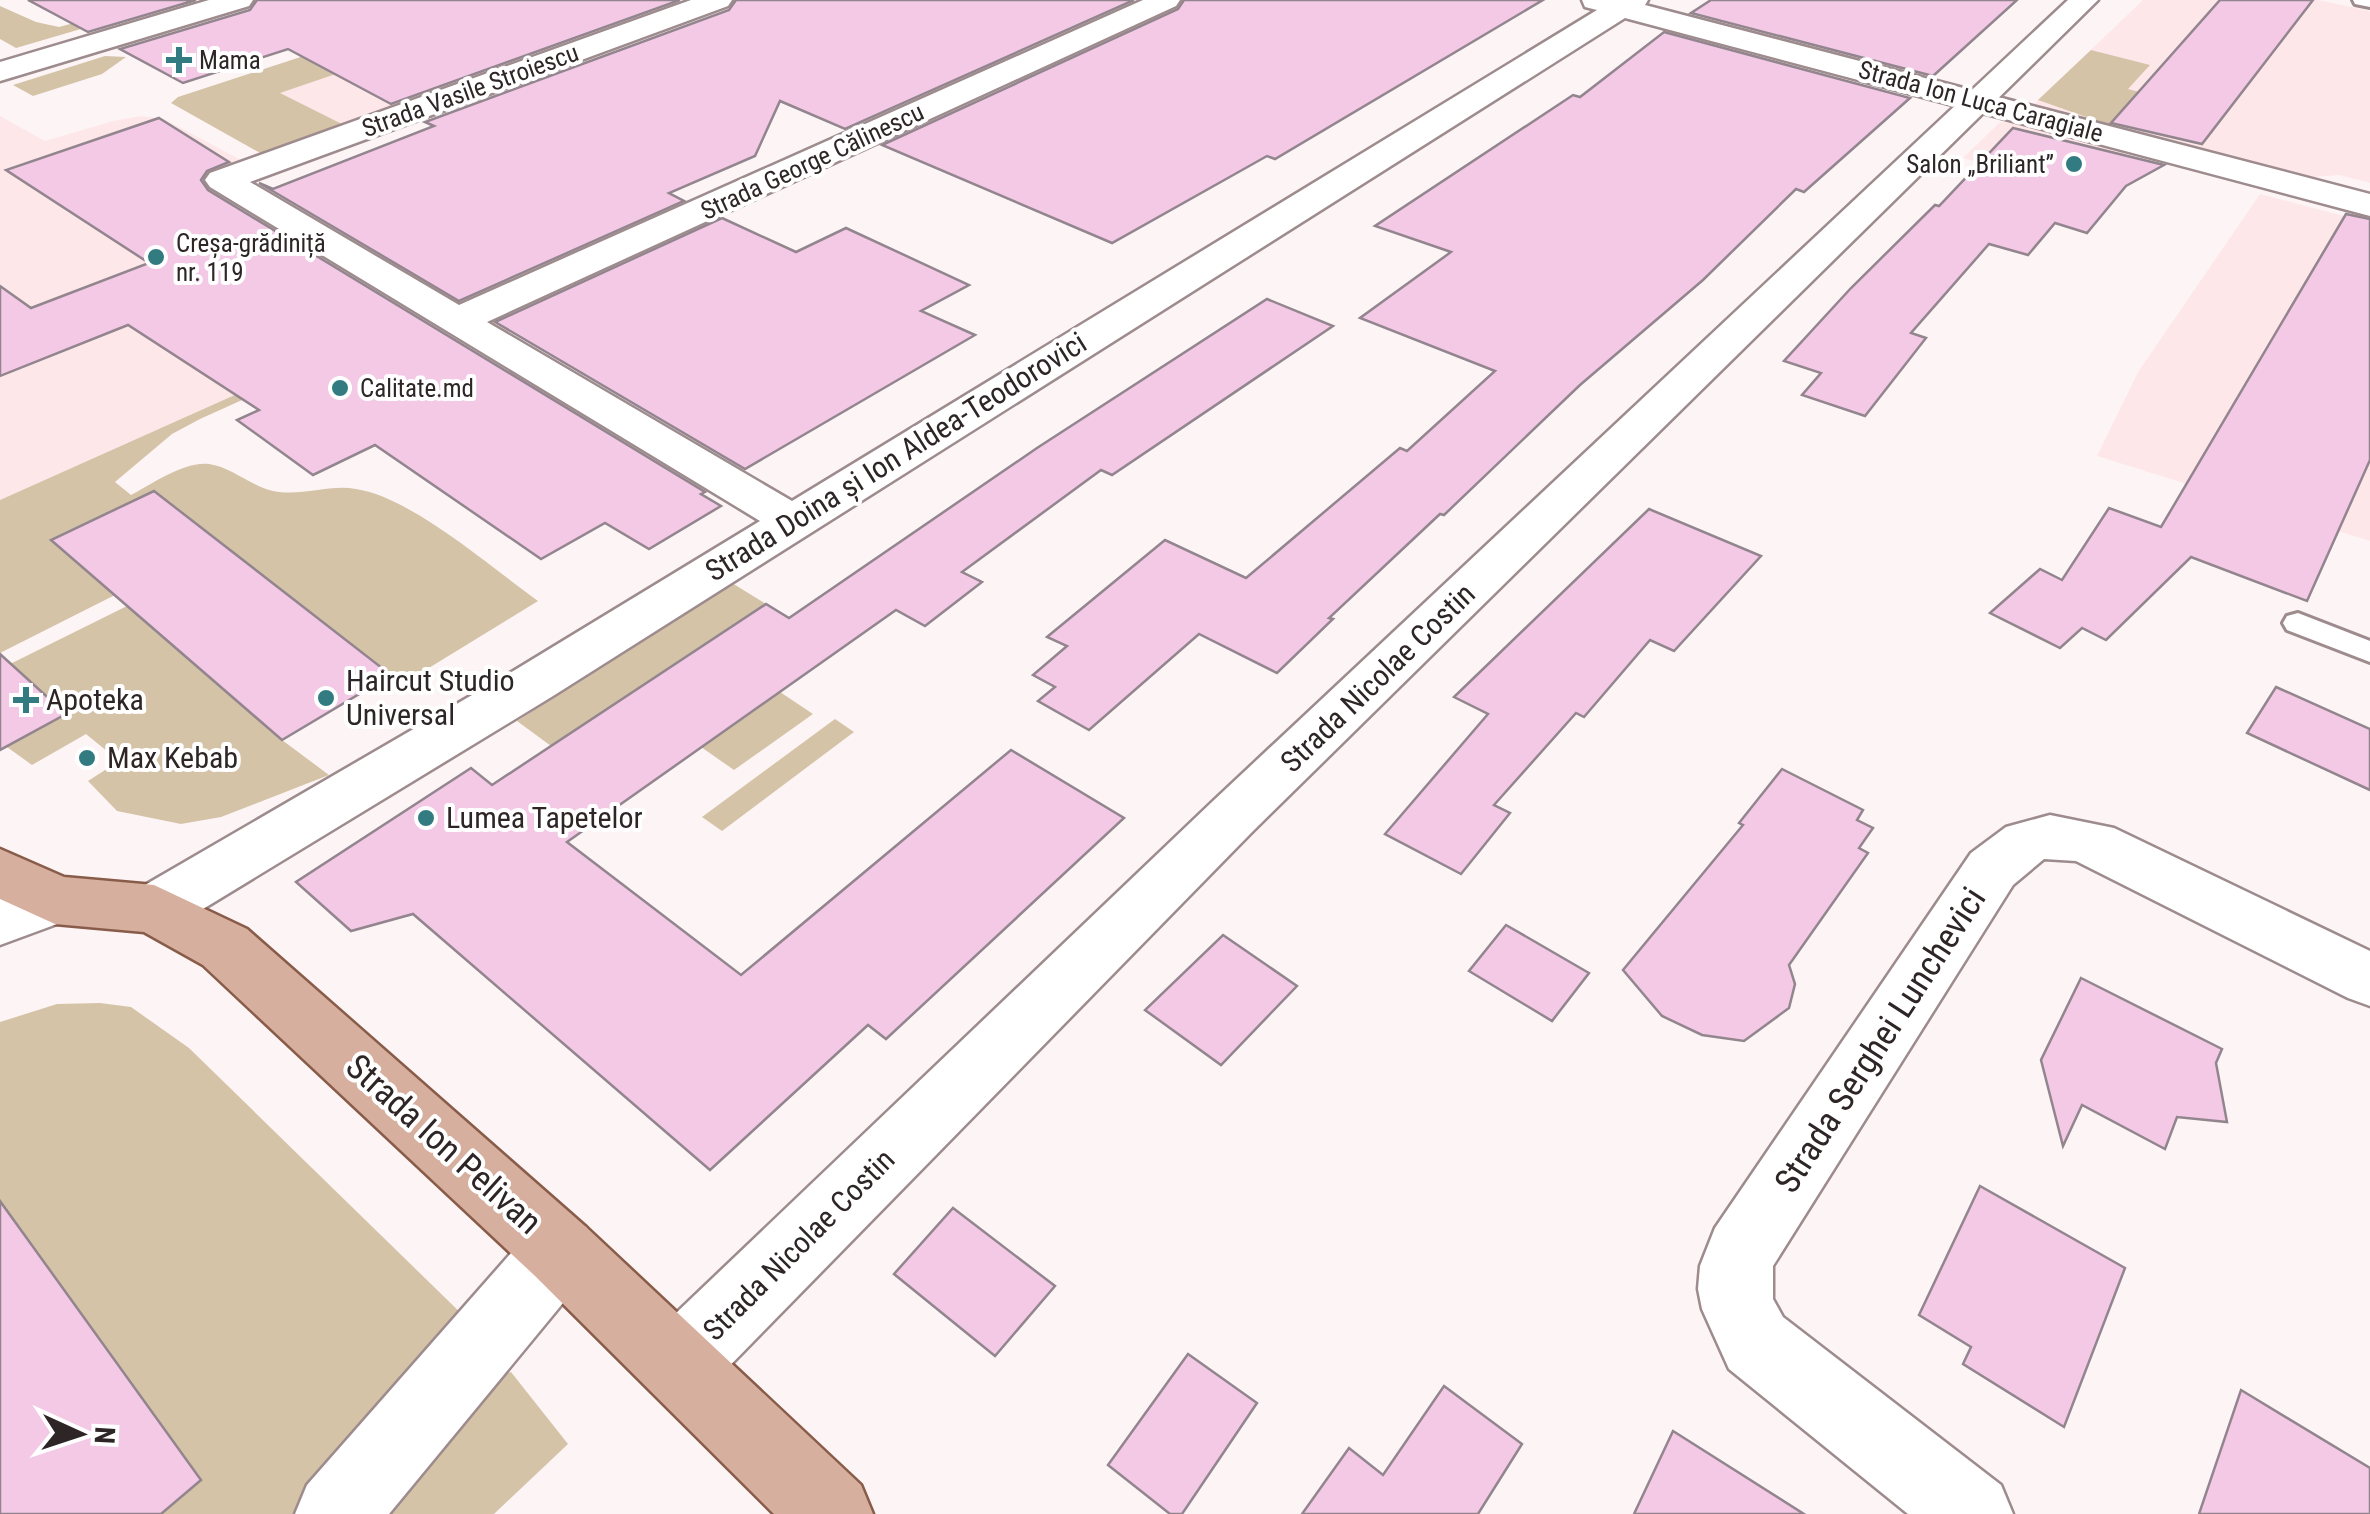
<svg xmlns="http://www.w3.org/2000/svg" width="2370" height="1514" viewBox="0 0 2370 1514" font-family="'Roboto Condensed',sans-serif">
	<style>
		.built { fill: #fee7e9 }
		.green { fill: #d5c3a8 }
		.building { fill: #f3c9e6; stroke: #93858e; stroke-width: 2.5 }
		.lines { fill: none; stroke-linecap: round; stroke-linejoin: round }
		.service-casing { stroke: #9d8b8d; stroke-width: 6 }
		.minor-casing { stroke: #9d8b8d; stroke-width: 5 }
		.secondary-casing { stroke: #9d8b8d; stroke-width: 5 }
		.primary-casing { stroke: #895c4a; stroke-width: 5 }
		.service { fill: #fff; fill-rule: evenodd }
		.minor { fill: #fff; fill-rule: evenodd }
		.secondary { fill: #fff; fill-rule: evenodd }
		.primary { fill: #d6af9e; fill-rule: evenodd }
		.poi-dot { fill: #327b81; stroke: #fff; stroke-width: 4 }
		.labels { text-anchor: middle; stroke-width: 8; stroke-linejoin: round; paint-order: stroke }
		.far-poi-label { font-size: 25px; fill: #2d2526; stroke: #fff; text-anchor: start }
		.far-street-label { font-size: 25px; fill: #2d2526; stroke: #fff }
		.street-label { font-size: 30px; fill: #2d2526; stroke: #fff }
		.poi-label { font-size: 30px; fill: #2d2526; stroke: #fff; text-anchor: start }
		.near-street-label { font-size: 35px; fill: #2d2526; stroke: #fff }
	</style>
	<rect width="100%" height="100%" fill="#fdf5f5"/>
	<g class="built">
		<polygon points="2143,0 2318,0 2370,11 2370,183 2339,175 2313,177 2033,105"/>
		<polygon points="459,32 523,58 342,124 279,93"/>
		<polygon points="0,116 45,141 113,121 141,116 164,119 245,162 178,186 411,316 0,500"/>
		<polygon points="2008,121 2018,122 2127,149 2093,194 1963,158 1999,123"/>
		<polygon points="2260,194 2370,223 2370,541 2097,456 2138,372"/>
	</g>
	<g class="green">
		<polygon points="140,5 149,9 16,48 0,39 0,6 36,22 59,27"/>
		<polygon points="392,27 459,32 280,93 342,124 498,67 501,70 282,153 262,154 171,103 178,97"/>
		<polygon points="2091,50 2150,65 2128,89 2139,92 2109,125 2038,100"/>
		<polygon points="105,56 126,57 102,74 33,96 13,85"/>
		<path d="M400,321L407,326L200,419L172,434L115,482L131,495C152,484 184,461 209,464C231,467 251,486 273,491C301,497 329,484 356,489C411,497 492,568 538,601L401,685L154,491L51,540L115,595L0,653V500Z"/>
		<polygon points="732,583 766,604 551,746 517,721"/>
		<polygon points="127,606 282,740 329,775 221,817 181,824 117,811 88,781 119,761 86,734 32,765 7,747 66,713 23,675 0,686 0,669"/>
		<polygon points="780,692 813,714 734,770 701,747"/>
		<polygon points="835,719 854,732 722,831 702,817"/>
		<polygon points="100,1003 131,1007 189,1048 470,1322 298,1514 161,1514 201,1480 0,1202 0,1022 57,1004"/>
		<polygon points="511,1372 568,1444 494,1514 374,1514 490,1378"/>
	</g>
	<g class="building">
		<polygon points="28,0 196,0 88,32"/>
		<polygon points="257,0 680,0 391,104 288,49 183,83 120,49 250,10"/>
		<polygon points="736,0 1134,0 845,129 780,101 755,156 669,193 684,201 459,301 259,183 273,189 434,126 425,122 729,10"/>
		<polygon points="1184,0 1543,0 1275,159 1267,156 1112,243 882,145 1178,9"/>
		<polygon points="1711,0 2017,0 1933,76 1691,13"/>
		<polygon points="2220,0 2313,0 2202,144 2111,123"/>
		<polygon points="1664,32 1910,98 1804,192 1796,189 1703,280 1580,385 1444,515 1440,514 1329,618 1333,619 1277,673 1199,634 1089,730 1038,701 1055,687 1033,675 1067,646 1047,637 1165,540 1246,578 1400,448 1407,451 1495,371 1360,318 1451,252 1375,226 1573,95 1580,97"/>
		<polygon points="159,118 229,162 207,171 201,180 208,190 705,492 701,494 721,506 649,549 605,523 541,559 375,445 313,475 237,420 259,410 128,325 0,376 0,286 31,308 149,263 6,170"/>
		<polygon points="2013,128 2164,165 2126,186 2087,233 2055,223 2028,255 1989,244 1911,333 1926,338 1865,416 1802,395 1821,373 1784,361 1851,288 1935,205 1939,206"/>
		<polygon points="2346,214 2370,219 2370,460 2307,601 2191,557 2106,640 2082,628 2060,648 1990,613 2040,569 2062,580 2109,508 2161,527"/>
		<polygon points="722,218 796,252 846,228 969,285 921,311 975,335 745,469 495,322"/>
		<polygon points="1267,299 1333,326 1112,475 1101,470 962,572 982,582 925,626 896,610 567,842 741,975 1011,750 1124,818 886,1039 868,1025 710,1170 413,914 351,931 296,882 471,768 492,785 766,604 789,618 1037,448"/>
		<polygon points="154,491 391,675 282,740 51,540"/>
		<polygon points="1649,509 1761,556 1674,651 1650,640 1584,717 1576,713 1494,805 1510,813 1461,874 1385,834 1488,714 1454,697"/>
		<polygon points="0,654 66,714 0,750"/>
		<polygon points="2276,687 2370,729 2370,790 2247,733"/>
		<polygon points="1782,769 1863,810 1857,820 1873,828 1859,848 1868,853 1789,965 1795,984 1789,1008 1744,1041 1702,1035 1662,1016 1623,970 1743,825 1739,823"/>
		<polygon points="1506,925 1589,973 1552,1021 1469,971"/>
		<polygon points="1223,935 1297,986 1221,1065 1145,1010"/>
		<polygon points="2081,978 2222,1049 2216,1063 2227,1122 2177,1117 2165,1149 2082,1105 2063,1146 2041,1060"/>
		<polygon points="1980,1186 2125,1268 2064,1427 1963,1364 1971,1347 1919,1315"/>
		<polygon points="0,1201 201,1480 161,1514 0,1514"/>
		<polygon points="953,1208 1055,1286 995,1356 894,1274"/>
		<polygon points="1188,1354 1257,1403 1182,1514 1170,1514 1108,1465"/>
		<polygon points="1444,1386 1522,1444 1478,1514 1302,1514 1349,1448 1383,1475"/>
		<polygon points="2241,1390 2370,1468 2370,1514 2199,1514"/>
		<polygon points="1673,1431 1804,1514 1634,1514"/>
	</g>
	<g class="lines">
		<g class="service-casing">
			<g id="service">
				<polygon points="2353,0 2370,0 2370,7 2355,4"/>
				<polygon points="2298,613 2370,641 2370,662 2287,630 2283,623 2287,616"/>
			</g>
		</g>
		<g class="minor-casing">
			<g id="minor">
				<polygon points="209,0 253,0 249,6 0,81 0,62"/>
				<polygon points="691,0 732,0 728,6 250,182 459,305 1143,0 1180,0 1176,6 487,322 792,501 1597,10 1585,7 1582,0 1648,0 1645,5 2370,194 2370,216 1625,18 553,696 175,926 154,933 133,926 124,909 133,892 515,670 760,521 210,187 205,180 210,173"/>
				<polygon points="2050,815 2114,828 2370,951 2370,1006 2348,998 2076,861 2044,859 2013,885 1773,1266 1773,1299 1783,1317 2001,1485 2013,1514 1908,1514 1729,1369 1702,1309 1698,1289 1700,1266 1715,1228 1971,853 2006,827"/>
				<polygon points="55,876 76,883 85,900 76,917 0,945 0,896"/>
				<polygon points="560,1217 586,1227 596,1251 586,1275 389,1514 295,1514 307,1485 534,1227"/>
			</g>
		</g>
		<g class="secondary-casing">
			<polygon id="secondary" points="2068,0 2098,0 1252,832 706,1390 679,1401 652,1390 641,1363 652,1336 1212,802"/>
		</g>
		<g class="primary-casing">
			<polygon id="primary" points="0,849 64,877 154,885 247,929 586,1227 861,1485 873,1514 774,1514 534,1275 203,965 144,932 55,924 0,899"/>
		</g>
		<use href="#service" class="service"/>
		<use href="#minor" class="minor"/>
		<use href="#secondary" class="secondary"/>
		<use href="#primary" class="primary"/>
	</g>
	<g class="poi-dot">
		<path d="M174 45h10v10h10v10h-10v10h-10v-10h-10v-10h10z"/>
		<circle cx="2074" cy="164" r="10"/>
		<circle cx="156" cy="257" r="10"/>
		<circle cx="340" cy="388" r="10"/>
		<circle cx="326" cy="698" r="10"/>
		<path d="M21 685h10v10h10v10h-10v10h-10v-10h-10v-10h10z"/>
		<circle cx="87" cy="758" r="10"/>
		<circle cx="426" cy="818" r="10"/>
	</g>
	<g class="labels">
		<g class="far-poi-label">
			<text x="199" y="69">Mama</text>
			<text x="2054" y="173" text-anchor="end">Salon „Briliant”</text>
			<text x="176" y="252">Creșa-grădiniță<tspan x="176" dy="29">nr. 119</tspan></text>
			<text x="360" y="397">Calitate.md</text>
		</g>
		<g class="far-street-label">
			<text transform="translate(470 90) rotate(-20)" y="9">Strada Vasile Stroiescu</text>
			<text transform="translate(1981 101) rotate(15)" y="9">Strada Ion Luca Caragiale</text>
			<text transform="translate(812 161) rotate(-25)" y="9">Strada George Călinescu</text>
		</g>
		<g class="street-label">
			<text transform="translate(896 457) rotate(-32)" y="10">Strada Doina și Ion Aldea-Teodorovici</text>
			<text transform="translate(1378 678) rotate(-44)" y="10">Strada Nicolae Costin</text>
			<text transform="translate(799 1245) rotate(-45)" y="10">Strada Nicolae Costin</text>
		</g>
		<g class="poi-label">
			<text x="346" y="691">Haircut Studio<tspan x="346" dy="34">Universal</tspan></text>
			<text x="46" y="710">Apoteka</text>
			<text x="107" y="768">Max Kebab</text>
			<text x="446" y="828">Lumea Tapetelor</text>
		</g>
		<g class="near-street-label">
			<text transform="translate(1880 1040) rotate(-57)" y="12">Strada Serghei Lunchevici</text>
			<text transform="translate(444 1144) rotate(42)" y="12">Strada Ion Pelivan</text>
		</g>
	</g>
	<g transform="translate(80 1434) rotate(93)" stroke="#ffffff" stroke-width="8" paint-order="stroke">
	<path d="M0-8L18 38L0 25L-18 38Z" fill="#2d2526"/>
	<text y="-15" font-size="28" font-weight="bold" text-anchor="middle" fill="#2d2526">N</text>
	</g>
</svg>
